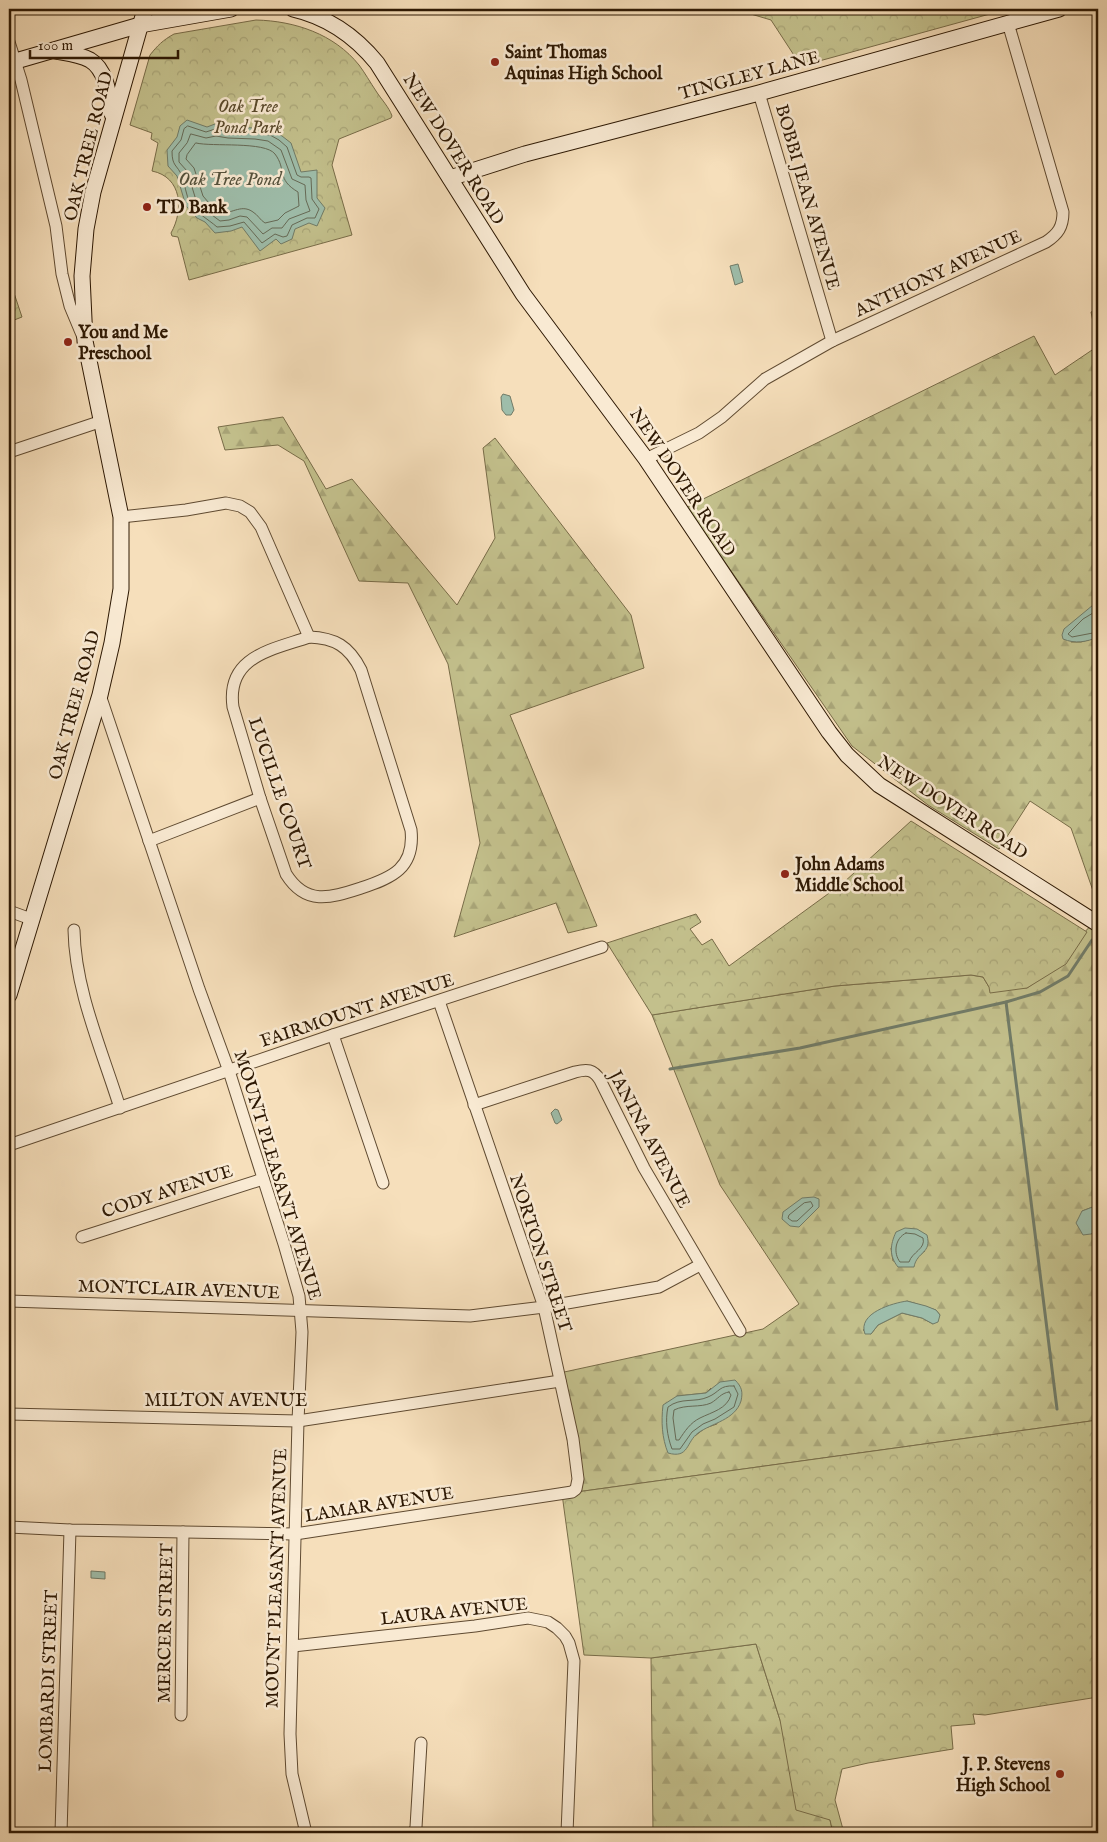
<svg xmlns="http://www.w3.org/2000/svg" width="1107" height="1842" viewBox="0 0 1107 1842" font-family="'IM FELL English',serif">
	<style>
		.forest { fill: url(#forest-firs); stroke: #786c48; fill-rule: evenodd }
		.park { fill: url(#park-crowns); stroke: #786c48 }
		.water { fill: #9ebdaa; stroke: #717b67 }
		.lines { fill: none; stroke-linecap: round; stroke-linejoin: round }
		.shore { stroke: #666a56; stroke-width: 1 }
		.stream { stroke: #717b67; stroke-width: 3 }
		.street-casing { stroke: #5f4a31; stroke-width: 13 }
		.secondary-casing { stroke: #2d1803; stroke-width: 17 }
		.street { stroke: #f9ead3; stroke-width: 11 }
		.secondary { stroke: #f9ead3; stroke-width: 15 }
		.poi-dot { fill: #8f2418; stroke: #f9ead3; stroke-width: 2 }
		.labels { text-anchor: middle; stroke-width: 5; stroke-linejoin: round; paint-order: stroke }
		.poi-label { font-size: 18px; font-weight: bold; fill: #2d1803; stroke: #f9ead3; text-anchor: start }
		.street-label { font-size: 18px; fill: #2d1803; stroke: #f9ead3 }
		.park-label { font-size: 18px; font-style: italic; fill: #5a4a2c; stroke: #f9ead3 }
		.water-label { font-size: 19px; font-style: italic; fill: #55523d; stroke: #f9ead3 }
	</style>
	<defs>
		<pattern id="forest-firs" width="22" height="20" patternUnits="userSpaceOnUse" patternTransform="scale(1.25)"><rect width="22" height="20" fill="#c3c08c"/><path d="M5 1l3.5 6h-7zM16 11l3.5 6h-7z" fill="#a8a477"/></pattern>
		<pattern id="park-crowns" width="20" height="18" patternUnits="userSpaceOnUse" patternTransform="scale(1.25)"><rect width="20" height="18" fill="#c3c08c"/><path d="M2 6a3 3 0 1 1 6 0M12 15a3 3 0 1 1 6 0" fill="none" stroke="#a8a477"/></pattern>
	</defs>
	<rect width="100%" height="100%" fill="#f6dfbb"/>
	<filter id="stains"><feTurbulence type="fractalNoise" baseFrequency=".004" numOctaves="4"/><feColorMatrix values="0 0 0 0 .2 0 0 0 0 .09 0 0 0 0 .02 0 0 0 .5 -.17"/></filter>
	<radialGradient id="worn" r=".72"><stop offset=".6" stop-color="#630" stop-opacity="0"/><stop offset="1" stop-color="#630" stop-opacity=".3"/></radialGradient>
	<g class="forest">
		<polygon points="1098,309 1098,605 1093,605 1071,642 1081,642 1098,637 1098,905 1071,828 1030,801 999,849 928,805 852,746 687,507 1034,336 1055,375 1098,346 1091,312"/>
		<polygon points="283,417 326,489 352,479 457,605 495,538 483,448 495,438 631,615 644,668 510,715 597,926 568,933 556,903 454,937 480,843 448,664 408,583 359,581 304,461 278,445 225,450 218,427"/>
		<path d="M1098,918V1205L1082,1211L1091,1234L1098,1230V1420L577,1492L555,1374L763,1329L799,1304L720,1185L652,1015L835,986L971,975L983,977L989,987L1027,988L1040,979ZM891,1248L925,1251L915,1259L893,1261ZM907,1301L936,1310L940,1315L933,1324L922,1318L902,1313L878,1325L871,1334L863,1330ZM711,1388L717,1424L705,1428L695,1436L677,1396L706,1393Z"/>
		<polygon points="756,1644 780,1720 830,1820 833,1833 653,1833 651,1658"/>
	</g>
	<g class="park">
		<polygon points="734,9 1008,9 801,66 771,20"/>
		<path d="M256,20C295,21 334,34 359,65C365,73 370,82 376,91C381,99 389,107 392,116L391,118L339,139L332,165L352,235L189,280L178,237L172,236L171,233C184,210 182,177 152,171L158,143L151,139L152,133L130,125L150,55C157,46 163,40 174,34Z"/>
		<polygon points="9,278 22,317 9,322"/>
		<polygon points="911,821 1087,932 1066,964 1027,988 990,993 989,987 983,977 971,975 835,986 652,1015 607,943 696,914 701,922 690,929 702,945 712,939 729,966 843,883"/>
		<polygon points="1098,1420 1098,1697 985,1715 973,1714 975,1724 951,1726 953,1749 868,1763 842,1769 835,1800 844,1833 833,1833 830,1820 796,1810 780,1720 756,1644 651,1658 584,1655 562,1494"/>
	</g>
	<g class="water">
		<polygon points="187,120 207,127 215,124 228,127 256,128 271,130 282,136 291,143 301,172 317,170 317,198 325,208 317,226 309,223 295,229 292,239 281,244 276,239 260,251 242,227 231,231 215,233 205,222 197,218 186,206 177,176 168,166 167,150 177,137 180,126"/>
		<polygon points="738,264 743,282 735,285 730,266"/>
		<polygon points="503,394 510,396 514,410 511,415 506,415 502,410 501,397"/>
		<path d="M1093,605H1098V637C1087,642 1075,644 1063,639L1062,635L1064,629Z"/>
		<polygon points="555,1109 558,1110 562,1120 557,1124 555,1123 551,1113"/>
		<polygon points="814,1197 819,1199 819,1207 799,1227 790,1226 782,1219 783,1212 802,1198"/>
		<polygon points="1098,1205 1098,1230 1091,1234 1083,1235 1076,1223 1082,1211"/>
		<path d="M905,1228L917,1229L927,1235C932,1254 917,1251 914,1267H898C889,1256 890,1245 896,1232Z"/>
		<path d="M907,1301L926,1306L936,1310L940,1315L938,1322L933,1324L922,1318L902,1313L878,1325L871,1334H865C857,1313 893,1303 907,1301Z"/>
		<path d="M735,1380C742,1387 743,1392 741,1401C735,1420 712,1423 698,1433C686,1442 689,1459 668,1453C662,1438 661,1422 663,1405L677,1396L706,1393L720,1382Z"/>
		<polygon points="91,1571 105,1572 105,1579 91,1578"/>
	</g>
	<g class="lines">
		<g class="shore">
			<path d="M188,126L206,132L215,129L228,132L255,133L270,135L279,140L287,147L297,175L301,177H309L311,178L312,199L319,209L315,218H307L292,225L287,236L283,237L275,234L262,243L244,222L230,226L217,227C208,219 196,213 190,203C186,195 185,185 182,176C177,164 172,167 172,151L181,140L184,129Z"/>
			<polygon points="191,134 206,138 216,136 228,138 255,139 268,141 281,150 292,179 305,185 306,200 310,211 289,219 282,228 272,228 263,234 247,217 240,216 229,220 220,221 204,209 196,200 187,171 179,162 179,153 187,143"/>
			<path d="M196,143C212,147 265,141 275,154C287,170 276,179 298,192L299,206L285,213L278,220L265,223C260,220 258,215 253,212C242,204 233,213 222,213L209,203L203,196L194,168L186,159L187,155Z"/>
			<polyline points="1098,610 1083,619 1068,634 1072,637 1098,632"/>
			<polygon points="811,1202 813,1206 797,1221 792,1221 788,1218 789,1215 804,1203"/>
			<path d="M906,1233L915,1234L923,1238C926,1249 912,1252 909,1262H900C893,1253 895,1238 906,1233Z"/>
			<path d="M734,1386L738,1394L734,1407L715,1419L703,1424L692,1432L680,1449H672C667,1436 665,1420 668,1407C681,1397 695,1403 708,1397C720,1392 719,1385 734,1386Z"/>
			<path d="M729,1392L731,1395C727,1409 712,1412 700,1418C690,1423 685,1431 679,1440H676L673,1418L674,1410C686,1404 700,1408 711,1403C718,1399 721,1393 729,1392Z"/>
		</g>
		<g class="stream">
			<polyline points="1006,1002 1057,1409"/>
			<polyline points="670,1069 800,1048 1006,1002 1040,992 1068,976 1092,940"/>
		</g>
		<g class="street-casing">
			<g id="street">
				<polyline points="9,42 21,80 56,226 62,274 70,306 83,337"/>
				<polyline points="759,93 832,341"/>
				<polyline points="9,452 102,421"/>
				<path d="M646,459L699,433L722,417L765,379L832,341L1046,242C1058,234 1063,227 1063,212L1008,23"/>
				<polyline points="121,517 186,510 226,503 240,506 250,512 261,527 309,637"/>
				<path d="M309,637C335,638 349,646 361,670L411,830C415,868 392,878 361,888C330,898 306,906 286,874L260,798L233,707C226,656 272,650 309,637Z"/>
				<polyline points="100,695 199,989 229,1071 284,1244 299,1296 302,1332 298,1421 290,1734 292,1774 306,1833"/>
				<polyline points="149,841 260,798"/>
				<polyline points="9,911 31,919"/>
				<path d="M74,930C75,990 102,1050 120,1108"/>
				<polyline points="333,1035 383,1183"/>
				<path d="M474,1105L575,1072C587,1069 593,1069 600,1080L644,1168L740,1331"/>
				<polyline points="9,1145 333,1035 602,947"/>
				<polyline points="82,1237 263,1179"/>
				<polyline points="9,1301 470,1316 544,1307 659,1287 700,1265"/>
				<polyline points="9,1414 298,1421 560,1381"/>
				<polyline points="9,1527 70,1530 295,1534 572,1492 576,1489 578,1479 573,1439 544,1307 439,1001"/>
				<polyline points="293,1646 475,1626 528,1618 548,1622 557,1628 565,1636 569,1643 574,1661 567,1833"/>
				<polyline points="181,1715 183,1532"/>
				<polyline points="61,1833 70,1530"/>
				<polyline points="414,1833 416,1827 421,1743"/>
			</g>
		</g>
		<g class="secondary-casing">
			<g id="secondary">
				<path d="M293,9C328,17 355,36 377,63L523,294L646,459L829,732L847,755L879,785L1098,924"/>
				<path d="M55,51C66,53 79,54 90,60C107,70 109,97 112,114"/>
				<polyline points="9,63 140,25 231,9"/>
				<polyline points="450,178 525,154 759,93 1059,9"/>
				<polyline points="9,995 100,695 112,643 121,589 121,517 85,341 82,276 86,229 93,192 145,9"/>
			</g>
		</g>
		<use href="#street" class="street"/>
		<use href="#secondary" class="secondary"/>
	</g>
	<g class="poi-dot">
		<circle cx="495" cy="62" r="5"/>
		<circle cx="147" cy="207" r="5"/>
		<circle cx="68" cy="342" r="5"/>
		<circle cx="785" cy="874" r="5"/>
		<circle cx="1060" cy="1774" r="5"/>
	</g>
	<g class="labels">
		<g class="poi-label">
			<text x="505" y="58">Saint Thomas<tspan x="505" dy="21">Aquinas High School</tspan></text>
			<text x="157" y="213">TD Bank</text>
			<text x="78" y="338">You and Me<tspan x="78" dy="21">Preschool</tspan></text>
			<text x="795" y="870">John Adams<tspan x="795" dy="21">Middle School</tspan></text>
			<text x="1050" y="1770" text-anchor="end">J. P. Stevens<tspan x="1050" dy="21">High School</tspan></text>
		</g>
		<g class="street-label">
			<text transform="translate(749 75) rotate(-15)" y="6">TINGLEY LANE</text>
			<text transform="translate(88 146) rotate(-76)" y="6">OAK TREE ROAD</text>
			<text transform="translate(454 149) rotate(58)" y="6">NEW DOVER ROAD</text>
			<text transform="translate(808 197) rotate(74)" y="6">BOBBI JEAN AVENUE</text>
			<text transform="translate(938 273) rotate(-25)" y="6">ANTHONY AVENUE</text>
			<text transform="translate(683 482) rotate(56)" y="6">NEW DOVER ROAD</text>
			<text transform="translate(74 705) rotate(-75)" y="6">OAK TREE ROAD</text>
			<text transform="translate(280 793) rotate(71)" y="6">LUCILLE COURT</text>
			<text transform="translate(953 807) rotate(33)" y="6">NEW DOVER ROAD</text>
			<text transform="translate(357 1010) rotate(-18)" y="6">FAIRMOUNT AVENUE</text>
			<text transform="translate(650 1139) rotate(62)" y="6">JANINA AVENUE</text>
			<text transform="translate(278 1175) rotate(73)" y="6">MOUNT PLEASANT AVENUE</text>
			<text transform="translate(167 1191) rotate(-18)" y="6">CODY AVENUE</text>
			<text transform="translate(541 1253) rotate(72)" y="6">NORTON STREET</text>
			<text transform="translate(179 1289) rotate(2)" y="6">MONTCLAIR AVENUE</text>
			<text x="226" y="1406">MILTON AVENUE</text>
			<text transform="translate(379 1504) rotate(-9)" y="6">LAMAR AVENUE</text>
			<text transform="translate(276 1578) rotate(-88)" y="6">MOUNT PLEASANT AVENUE</text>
			<text transform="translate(454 1611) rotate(-6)" y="6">LAURA AVENUE</text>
			<text transform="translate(165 1623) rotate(-89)" y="6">MERCER STREET</text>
			<text transform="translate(48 1681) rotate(-88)" y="6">LOMBARDI STREET</text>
		</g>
		<g class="park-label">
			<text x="248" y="112">Oak Tree<tspan x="248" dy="21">Pond Park</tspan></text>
		</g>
		<g class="water-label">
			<text x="230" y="185">Oak Tree Pond</text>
		</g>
	</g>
	<rect width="1107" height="1842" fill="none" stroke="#f6dfbb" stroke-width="30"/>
	<rect x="10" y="10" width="1087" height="1822" fill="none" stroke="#2d1803" stroke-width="2.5"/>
	<rect x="15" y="15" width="1077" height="1812" fill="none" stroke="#2d1803"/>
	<path d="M30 50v8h148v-8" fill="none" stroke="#2d1803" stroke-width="2.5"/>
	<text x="38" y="50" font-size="15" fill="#2d1803" stroke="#f9ead3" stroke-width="4" paint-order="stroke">100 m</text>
	<rect width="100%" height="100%" filter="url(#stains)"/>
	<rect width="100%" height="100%" fill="url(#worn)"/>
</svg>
